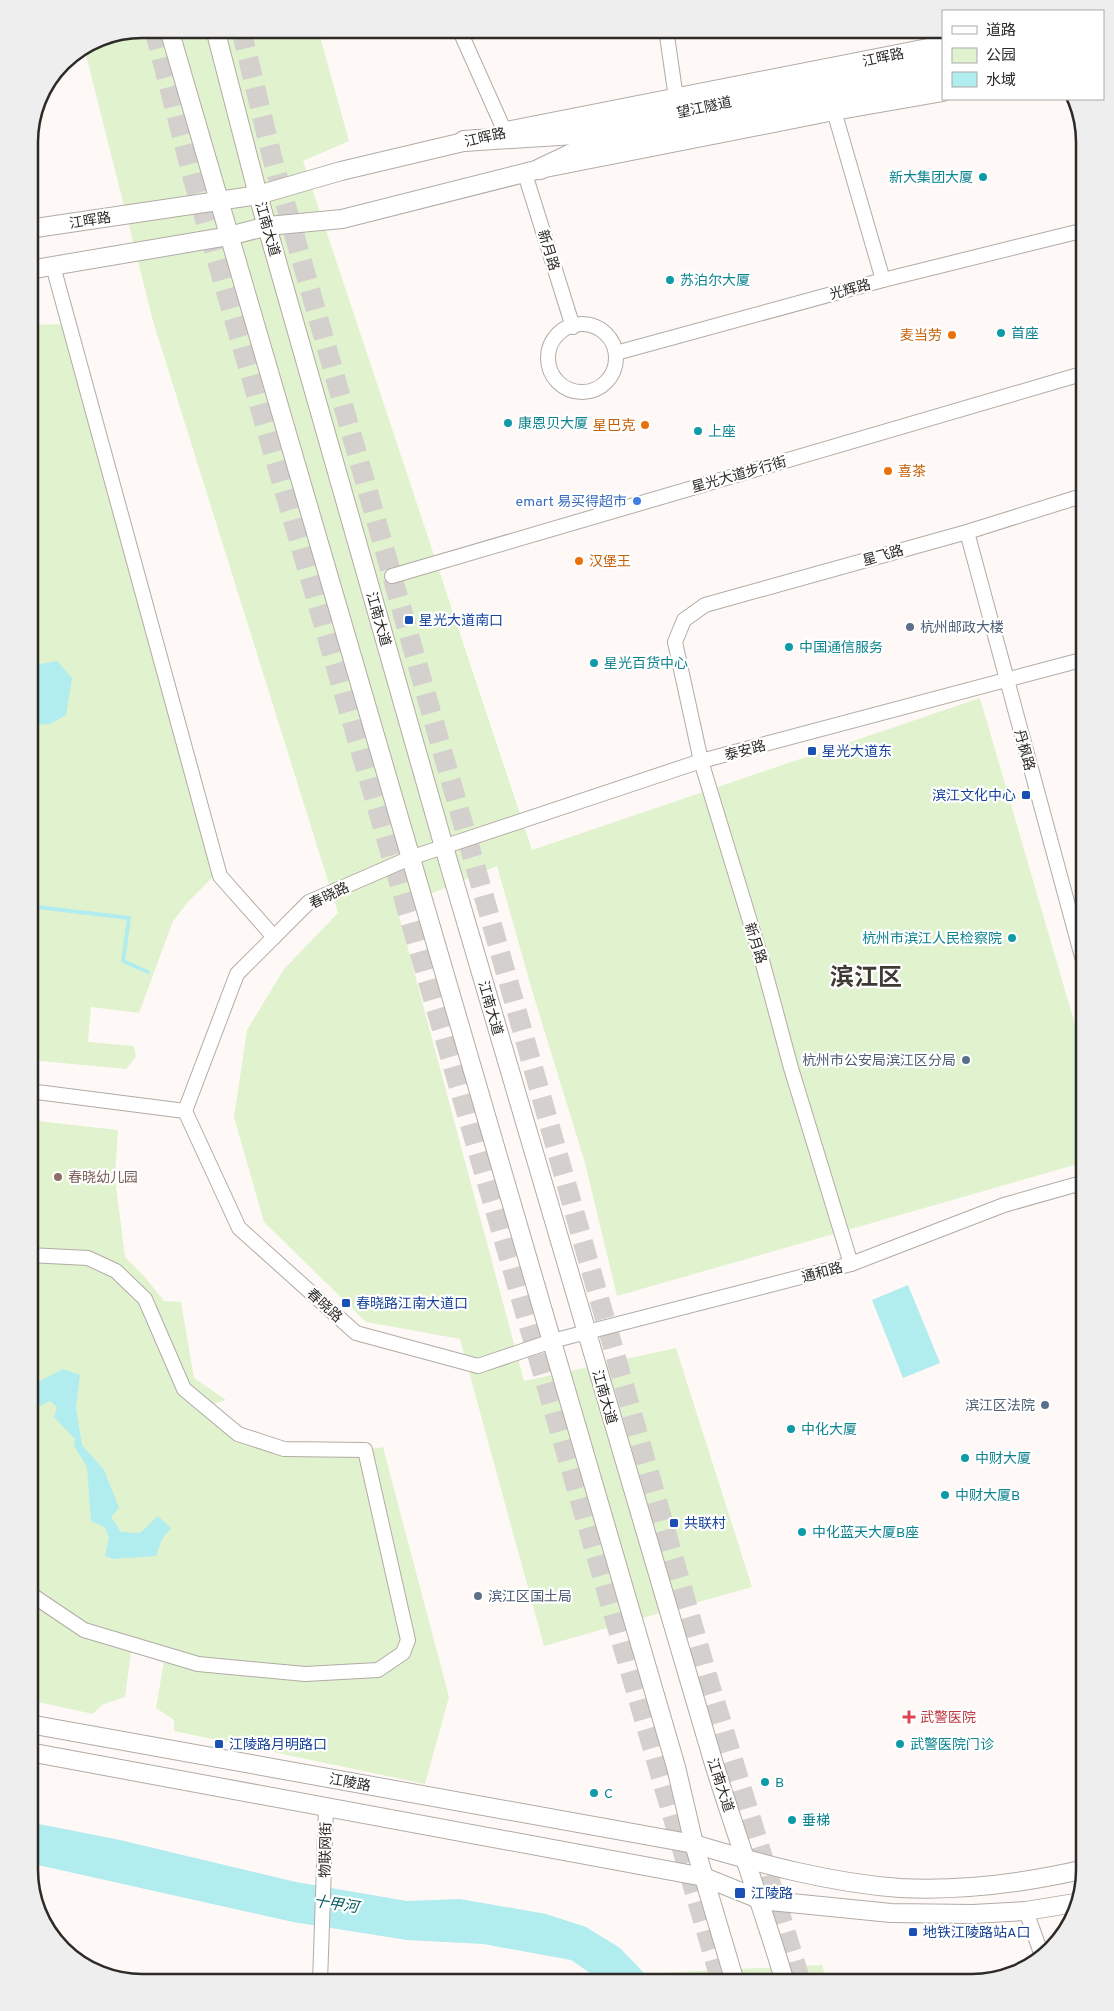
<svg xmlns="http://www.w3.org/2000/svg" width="1114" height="2011" viewBox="0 0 1114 2011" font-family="Overpass,'Noto Sans SC',sans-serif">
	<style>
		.green { fill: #e1f3ce }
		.water { fill: #b1ecef }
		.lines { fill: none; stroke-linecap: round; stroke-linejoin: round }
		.stream { stroke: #b1ecef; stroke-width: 4 }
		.highway-tunnel { stroke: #d4d0cd; stroke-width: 20; stroke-dasharray: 20 10; stroke-linecap: butt }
		.minor-casing { stroke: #b2aba5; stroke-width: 16 }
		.major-casing { stroke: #b2aba5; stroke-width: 20 }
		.highway-casing { stroke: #b2aba5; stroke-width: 22 }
		.minor { stroke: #fff; stroke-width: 14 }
		.major { stroke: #fff; stroke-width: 18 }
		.highway { stroke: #fff; stroke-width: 20 }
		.culture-dot { fill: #0f9aa8; stroke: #fff; stroke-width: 2 }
		.food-dot { fill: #e8710a; stroke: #fff; stroke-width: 2 }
		.shop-dot { fill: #3f7fe0; stroke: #fff; stroke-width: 2 }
		.transit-dot { fill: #1a4fb4; stroke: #fff; stroke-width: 2 }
		.service-dot { fill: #5c6f8a; stroke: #fff; stroke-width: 2 }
		.education-dot { fill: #8d6e63; stroke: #fff; stroke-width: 2 }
		.health-dot { fill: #e0444e; stroke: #fff; stroke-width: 2 }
		.labels { text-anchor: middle; stroke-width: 4.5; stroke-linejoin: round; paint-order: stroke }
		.street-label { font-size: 14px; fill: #2d2a27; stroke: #fff }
		.culture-label { font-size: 14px; fill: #0d838f; stroke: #fff; text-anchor: start }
		.food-label { font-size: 14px; fill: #c56008; stroke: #fff; text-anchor: end }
		.shop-label { font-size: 14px; fill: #366cbe; stroke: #fff; text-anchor: end }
		.transit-label { font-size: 14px; fill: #164399; stroke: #fff; text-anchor: start }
		.service-label { font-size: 14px; fill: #4e5e75; stroke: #fff; text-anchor: start }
		.education-label { font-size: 14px; fill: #785e54; stroke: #fff; text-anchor: start }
		.health-label { font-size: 14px; fill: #be3a42; stroke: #fff; text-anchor: start }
		.water-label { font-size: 15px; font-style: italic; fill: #085d61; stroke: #fff }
		.town-label { font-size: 24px; font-weight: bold; fill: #403a35; stroke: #fff }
		.rim { fill: none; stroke: #2d2a27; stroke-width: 2.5 }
	</style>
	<rect width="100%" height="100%" fill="#fef9f6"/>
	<g class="green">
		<polygon points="141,29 318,29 349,141 303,161 532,850 980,698 1085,1059 1085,1162 617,1296 585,1163 531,987 497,866 397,908 524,1381 676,1348 752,1587 544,1646 460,1339 366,1322 264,1222 234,1117 247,1030 284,969 338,913 153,321 84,47 99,37"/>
		<polygon points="66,324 213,877 188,902 173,921 139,1013 91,1007 88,1042 134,1046 136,1057 126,1069 29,1060 29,325"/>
		<path d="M29,1120L118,1130L115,1177L125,1257L144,1276L164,1301L181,1302L194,1378L226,1400L206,1407C216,1416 227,1429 239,1435C274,1453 344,1454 383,1447L449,1697L425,1784L174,1731V1720L156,1708L165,1654L132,1645L125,1697L102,1705L93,1714L29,1700Z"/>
		<polygon points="822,1965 827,1982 659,1982 658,1973"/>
	</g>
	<g class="water">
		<polygon points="57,661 72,678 66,715 50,724 29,725 29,666"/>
		<polygon points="908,1285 940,1363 903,1378 872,1300"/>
		<polygon points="63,1369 80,1375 76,1408 82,1445 104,1470 119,1508 111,1517 121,1532 140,1533 158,1516 171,1528 162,1539 156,1556 113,1559 105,1556 109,1538 105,1527 91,1521 87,1467 74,1446 75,1439 54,1417 57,1407 50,1401 40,1406 30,1398 36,1383"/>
		<polygon points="29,1822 120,1840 296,1882 407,1901 460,1899 546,1914 586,1927 620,1948 646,1975 650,1982 603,1982 571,1960 483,1944 407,1940 293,1922 29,1863"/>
	</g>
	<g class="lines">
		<polyline class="stream" points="29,906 129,918 123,961 148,972"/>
		<g class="highway-tunnel">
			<polyline points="154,29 193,179 721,1982"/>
			<polyline points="241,29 272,157 707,1675 801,1982"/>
		</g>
		<g class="minor-casing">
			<g id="minor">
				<polyline points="459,29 505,132"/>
				<polyline points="666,29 676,98"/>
				<polyline points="834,111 883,280"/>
				<polyline points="525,174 573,327"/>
				<polyline points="53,266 220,876 274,937"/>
				<circle cx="582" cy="358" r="34"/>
				<polyline points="616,353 883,280 1085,230"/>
				<polyline points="967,532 1085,968"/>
				<polyline points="392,576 1085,373"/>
				<polyline points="29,1091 185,1111"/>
				<polyline points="1085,1182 1004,1205 851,1264 552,1341 478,1366 356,1333 239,1228 185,1111 237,974 309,902 410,858 701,761 1085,659"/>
				<polyline points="851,1264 791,1068 763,964 701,761 675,642 684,620 705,605 967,532 1085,495"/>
				<polyline points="29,1593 84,1630 198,1664 305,1674 378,1670 403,1653 408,1640 365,1450 284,1449 238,1434 184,1389 145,1299 116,1271 88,1258 29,1255"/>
				<polyline points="1026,1911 1041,1953"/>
				<polyline points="320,1982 326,1807"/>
			</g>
		</g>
		<g class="major-casing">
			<g id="major">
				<polyline points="169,29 676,1767 694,1844 735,1982"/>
				<path d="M215,29L258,195L444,847L714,1764C737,1837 763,1909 785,1982"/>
				<polyline points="506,131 943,45"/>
				<polyline points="29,229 258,195 341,171 476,139"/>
				<polyline points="29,270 229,236 268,226 342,219 540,169 834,111 943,92"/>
				<path d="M29,1724L694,1844C761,1864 830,1883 900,1888C961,1891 1025,1883 1085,1869"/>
				<polyline points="29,1752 704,1877 761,1900 891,1913 973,1914 1026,1911 1075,1903"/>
			</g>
		</g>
		<g class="highway-casing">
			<g id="highway">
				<polyline points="464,141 575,134 943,58"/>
				<polyline points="540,169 576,152 943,75"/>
			</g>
		</g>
		<use href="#minor" class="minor"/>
		<use href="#major" class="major"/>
		<use href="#highway" class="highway"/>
	</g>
	<g class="culture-dot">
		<circle cx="983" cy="177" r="5"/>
		<circle cx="670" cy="280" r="5"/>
		<circle cx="1001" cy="333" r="5"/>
		<circle cx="508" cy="423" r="5"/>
		<circle cx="698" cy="431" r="5"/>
		<circle cx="789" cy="647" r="5"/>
		<circle cx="594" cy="663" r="5"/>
		<circle cx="1012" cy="938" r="5"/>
		<circle cx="791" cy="1429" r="5"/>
		<circle cx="965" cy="1458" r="5"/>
		<circle cx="945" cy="1495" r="5"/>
		<circle cx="802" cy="1532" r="5"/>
		<circle cx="900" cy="1744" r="5"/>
		<circle cx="765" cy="1782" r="5"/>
		<circle cx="594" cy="1793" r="5"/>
		<circle cx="792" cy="1820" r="5"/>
	</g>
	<g class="food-dot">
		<circle cx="952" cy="335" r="5"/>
		<circle cx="645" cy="425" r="5"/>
		<circle cx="888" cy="471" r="5"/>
		<circle cx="579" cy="561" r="5"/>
	</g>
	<circle class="shop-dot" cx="637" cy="501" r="5"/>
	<g class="transit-dot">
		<rect x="404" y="615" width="10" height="10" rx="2.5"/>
		<rect x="807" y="746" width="10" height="10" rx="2.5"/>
		<rect x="1021" y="790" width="10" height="10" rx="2.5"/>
		<rect x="341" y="1298" width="10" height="10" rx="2.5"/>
		<rect x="669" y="1518" width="10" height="10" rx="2.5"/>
		<rect x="214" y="1739" width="10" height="10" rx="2.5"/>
		<rect x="734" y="1887" width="12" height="12" rx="2.5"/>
		<rect x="908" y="1927" width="10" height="10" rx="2.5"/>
	</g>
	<g class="service-dot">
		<circle cx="910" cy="627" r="5"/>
		<circle cx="966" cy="1060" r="5"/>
		<circle cx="1045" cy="1405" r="5"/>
		<circle cx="478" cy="1596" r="5"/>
	</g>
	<circle class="education-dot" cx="58" cy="1177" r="5"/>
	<path class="health-dot" d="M906.5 1709.5h5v5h5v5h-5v5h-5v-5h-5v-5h5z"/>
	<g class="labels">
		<g class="street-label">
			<text transform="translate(883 57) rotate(-12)" y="5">江晖路</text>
			<text transform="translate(704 107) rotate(-12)" y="5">望江隧道</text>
			<text transform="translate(485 137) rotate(-13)" y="5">江晖路</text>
			<text transform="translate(90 220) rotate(-9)" y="5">江晖路</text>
			<text transform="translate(268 229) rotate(74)" y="5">江南大道</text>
			<text transform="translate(549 250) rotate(73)" y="5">新月路</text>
			<text transform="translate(850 289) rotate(-15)" y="5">光辉路</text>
			<text transform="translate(739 474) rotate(-16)" y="5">星光大道步行街</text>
			<text transform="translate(883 555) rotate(-16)" y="5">星飞路</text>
			<text transform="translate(379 619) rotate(74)" y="5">江南大道</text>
			<text transform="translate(745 750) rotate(-15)" y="5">泰安路</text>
			<text transform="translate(1025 750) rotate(75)" y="5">丹枫路</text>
			<text transform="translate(329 895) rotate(-26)" y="5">春晓路</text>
			<text transform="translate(756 943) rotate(72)" y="5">新月路</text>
			<text transform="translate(491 1008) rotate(74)" y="5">江南大道</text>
			<text transform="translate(822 1272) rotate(-15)" y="5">通和路</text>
			<text transform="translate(325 1305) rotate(42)" y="5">春晓路</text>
			<text transform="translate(605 1397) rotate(74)" y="5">江南大道</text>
			<text transform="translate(350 1782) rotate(10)" y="5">江陵路</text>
			<text transform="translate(721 1785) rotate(72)" y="5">江南大道</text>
			<text transform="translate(325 1850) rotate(-89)" y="5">物联网街</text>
		</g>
		<g class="culture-label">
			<text x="973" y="182" text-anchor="end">新大集团大厦</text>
			<text x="680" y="285">苏泊尔大厦</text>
			<text x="1011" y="338">首座</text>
			<text x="518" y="428">康恩贝大厦</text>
			<text x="708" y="436">上座</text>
			<text x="799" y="652">中国通信服务</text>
			<text x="604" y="668">星光百货中心</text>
			<text x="1002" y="943" text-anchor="end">杭州市滨江人民检察院</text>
			<text x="801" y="1434">中化大厦</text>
			<text x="975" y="1463">中财大厦</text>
			<text x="955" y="1500">中财大厦B</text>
			<text x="812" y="1537">中化蓝天大厦B座</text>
			<text x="910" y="1749">武警医院门诊</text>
			<text x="775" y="1787">B</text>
			<text x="604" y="1798">C</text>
			<text x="802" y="1825">垂梯</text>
		</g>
		<g class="food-label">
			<text x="942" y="340">麦当劳</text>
			<text x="635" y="430">星巴克</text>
			<text x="898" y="476" text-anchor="start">喜茶</text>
			<text x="589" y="566" text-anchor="start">汉堡王</text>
		</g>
		<g class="shop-label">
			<text x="627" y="506">emart 易买得超市</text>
		</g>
		<g class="transit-label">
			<text x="419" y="625">星光大道南口</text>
			<text x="822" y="756">星光大道东</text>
			<text x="1016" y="800" text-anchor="end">滨江文化中心</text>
			<text x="356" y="1308">春晓路江南大道口</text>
			<text x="684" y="1528">共联村</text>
			<text x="229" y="1749">江陵路月明路口</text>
			<text x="751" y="1898">江陵路</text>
			<text x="923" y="1937">地铁江陵路站A口</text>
		</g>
		<g class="service-label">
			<text x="920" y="632">杭州邮政大楼</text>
			<text x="956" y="1065" text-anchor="end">杭州市公安局滨江区分局</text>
			<text x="1035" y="1410" text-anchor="end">滨江区法院</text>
			<text x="488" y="1601">滨江区国土局</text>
		</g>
		<g class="education-label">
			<text x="68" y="1182">春晓幼儿园</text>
		</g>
		<g class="health-label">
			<text x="920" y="1722">武警医院</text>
		</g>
		<g class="water-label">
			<text transform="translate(336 1904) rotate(9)" y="5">十甲河</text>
		</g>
		<g class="town-label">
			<text x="866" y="985">滨江区</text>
		</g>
	</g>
	<path d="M0 0H1114V2011H0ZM142 38H972A104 104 0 0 1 1076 142V1870A104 104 0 0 1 972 1974H142A104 104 0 0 1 38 1870V142A104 104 0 0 1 142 38Z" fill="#eee" fill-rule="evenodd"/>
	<path class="rim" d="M142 38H972A104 104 0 0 1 1076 142V1870A104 104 0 0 1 972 1974H142A104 104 0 0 1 38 1870V142A104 104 0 0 1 142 38Z"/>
	<rect x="942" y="10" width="162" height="90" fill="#ffffff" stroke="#abaaa9"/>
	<rect x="952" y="26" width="25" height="8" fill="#ffffff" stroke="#abaaa9"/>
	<text x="986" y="35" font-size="15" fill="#2d2a27">道路</text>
	<rect x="952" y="48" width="25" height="15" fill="#e1f3ce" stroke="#abaaa9"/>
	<text x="986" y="60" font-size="15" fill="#2d2a27">公园</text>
	<rect x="952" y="72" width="25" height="15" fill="#b1ecef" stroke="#abaaa9"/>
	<text x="986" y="85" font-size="15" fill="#2d2a27">水域</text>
</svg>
